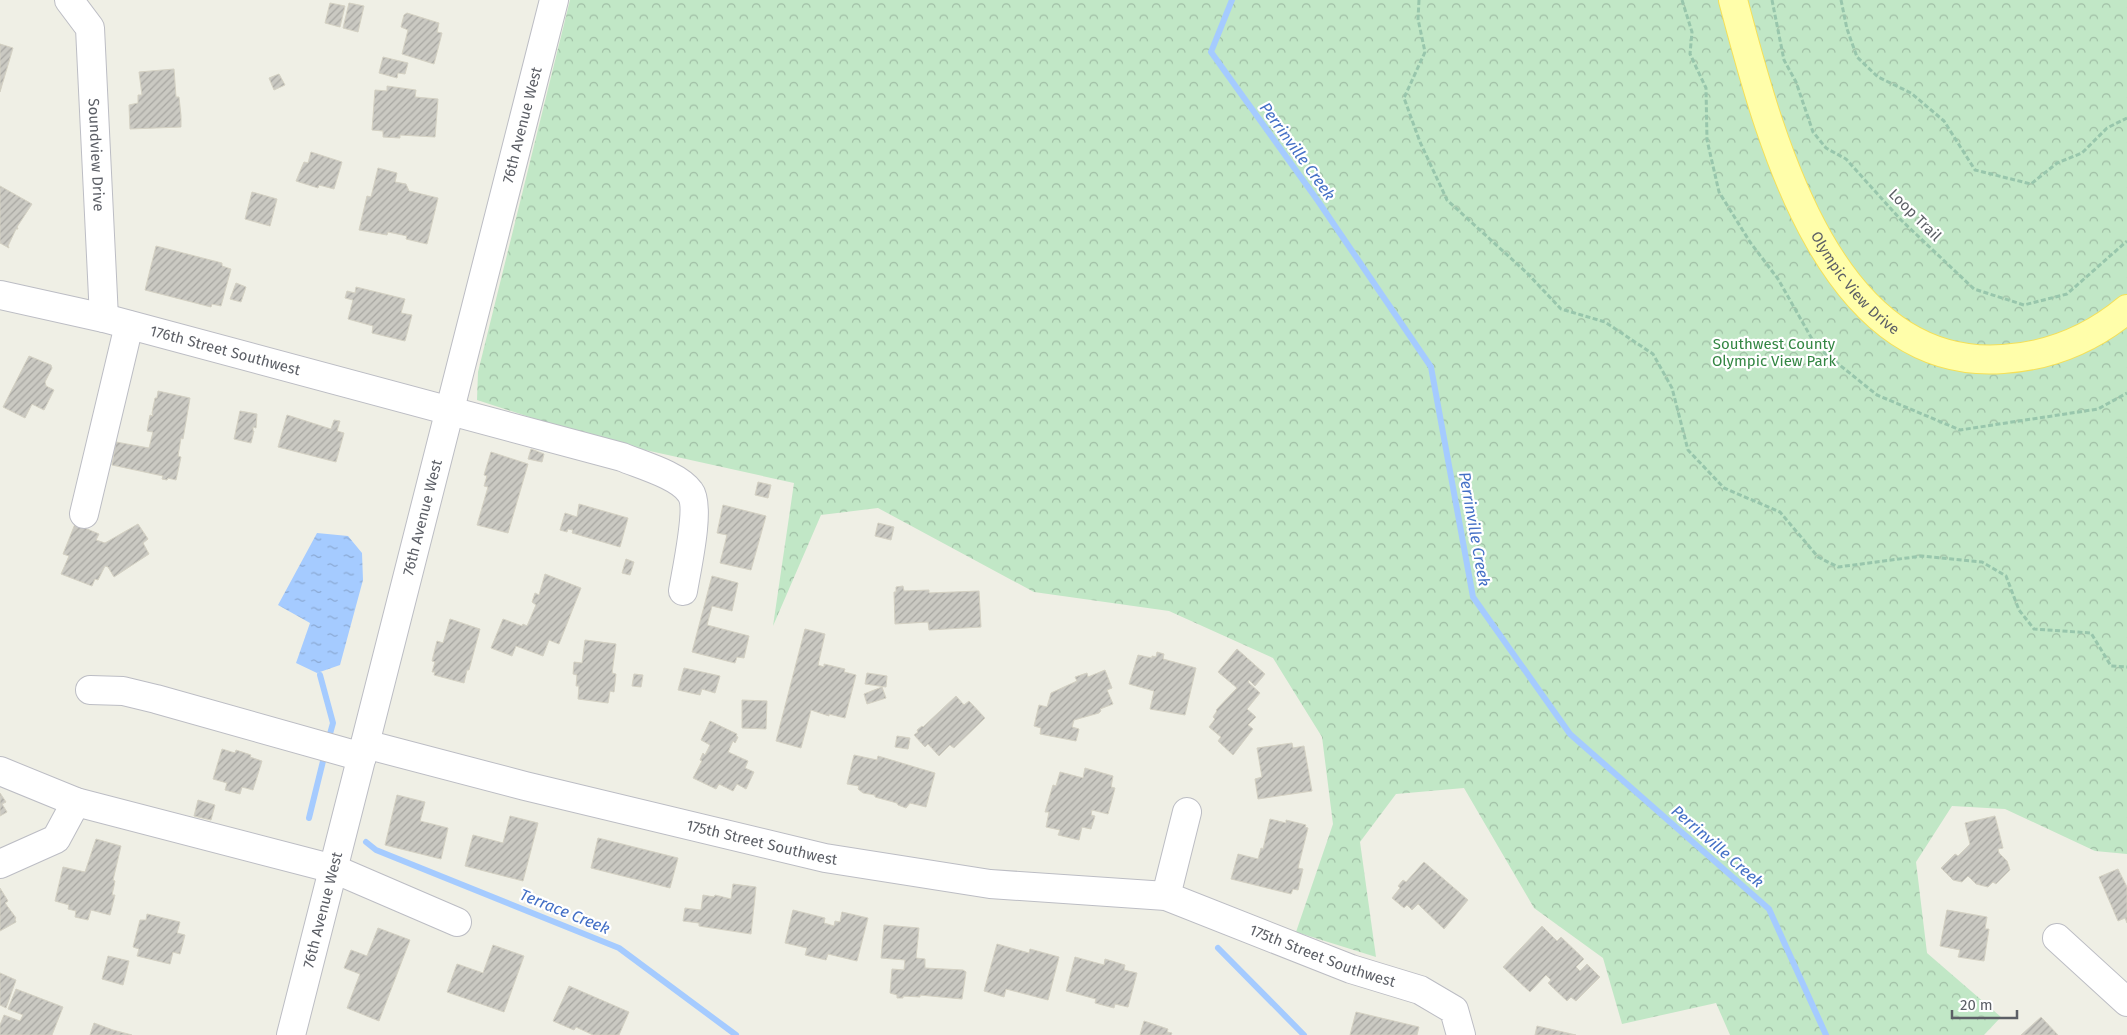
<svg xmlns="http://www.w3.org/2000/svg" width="2127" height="1035" viewBox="0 0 2127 1035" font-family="'Fira Sans',sans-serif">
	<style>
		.forest { fill: url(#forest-crowns) }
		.water { fill: url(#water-ripples) }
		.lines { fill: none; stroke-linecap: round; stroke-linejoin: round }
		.stream { stroke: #a5cbff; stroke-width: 6 }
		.building { fill: url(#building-hatch); stroke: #d4d1c3 }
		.minor-casing { stroke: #bcbdc4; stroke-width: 30 }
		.major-casing { stroke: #f5e058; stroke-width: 30 }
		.path { stroke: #98c6ac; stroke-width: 3; stroke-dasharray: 5 2.5; stroke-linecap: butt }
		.minor { stroke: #fff; stroke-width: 28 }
		.major { stroke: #fffeaa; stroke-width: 28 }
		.labels { text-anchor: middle; stroke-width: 4.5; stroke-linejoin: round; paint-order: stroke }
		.street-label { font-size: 15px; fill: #5c5f66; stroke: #fff }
		.park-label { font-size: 15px; fill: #338643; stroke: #fff }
		.water-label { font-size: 16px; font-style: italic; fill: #4470c6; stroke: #fff }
	</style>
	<defs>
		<pattern id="forest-crowns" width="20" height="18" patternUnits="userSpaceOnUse" patternTransform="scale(1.25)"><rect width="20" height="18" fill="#c1e7c6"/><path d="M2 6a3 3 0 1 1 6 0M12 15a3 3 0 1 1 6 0" fill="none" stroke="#a0bea5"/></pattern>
		<pattern id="water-ripples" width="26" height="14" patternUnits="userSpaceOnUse" patternTransform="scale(1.25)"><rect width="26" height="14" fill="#a5cbff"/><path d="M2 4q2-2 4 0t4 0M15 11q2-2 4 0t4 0" fill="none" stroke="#8aa8d2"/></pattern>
		<pattern id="building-hatch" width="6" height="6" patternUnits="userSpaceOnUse" patternTransform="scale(1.25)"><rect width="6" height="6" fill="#cac9c2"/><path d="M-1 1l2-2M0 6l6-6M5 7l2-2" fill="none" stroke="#a7a6a1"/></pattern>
	</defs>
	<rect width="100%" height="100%" fill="#efefe5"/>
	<polygon class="forest" points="570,0 2127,0 2127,854 2095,851 2005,809 1952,806 1916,862 1927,953 2001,1017 1984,1035 1730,1035 1716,1003 1622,1024 1603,958 1534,908 1464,788 1396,794 1360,842 1376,957 1296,932 1333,824 1322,737 1273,658 1169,611 1034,592 878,508 821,515 773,626 794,483 600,440 477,400 478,372"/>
	<polygon class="water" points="317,533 348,536 362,553 363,580 340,665 317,673 296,663 310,623 278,605"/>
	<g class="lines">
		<g class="stream">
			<polyline points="1232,0 1211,52 1318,201 1431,367 1473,597 1570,734 1769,909 1826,1035"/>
			<polyline points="320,675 333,723 328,741"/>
			<polyline points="309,818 325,753"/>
			<polyline points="366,842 376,850 619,948 736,1035"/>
			<polyline points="1218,948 1304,1035"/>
		</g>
	</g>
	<g class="building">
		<polygon points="330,3 345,6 340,27 325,23"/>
		<polygon points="349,3 364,6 358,32 343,28"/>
		<polygon points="407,13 439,23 437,32 442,33 434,64 402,54 408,30 401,27 404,15"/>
		<polygon points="0,44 13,48 0,92"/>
		<polygon points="383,57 408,63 405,74 398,73 397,78 379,73"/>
		<polygon points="174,69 176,97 179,97 181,116 181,127 130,129 129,105 138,103 138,95 142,95 139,72"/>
		<polygon points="279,74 285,85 274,90 269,78"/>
		<polygon points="387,86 416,90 415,97 438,99 435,137 400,135 400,138 383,137 383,131 372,130 375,90 387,91"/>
		<polygon points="311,152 342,162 334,189 319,185 318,188 296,181 304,162 308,163"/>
		<polygon points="378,168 397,173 395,182 406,184 409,191 438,198 427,244 406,239 407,236 388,232 387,235 359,230 367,196 371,197"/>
		<polygon points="0,186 32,204 17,227 18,229 16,229 8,246 9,248 0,243"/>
		<polygon points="252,192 277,199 270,226 245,219"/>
		<polygon points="156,246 222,263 222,266 231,269 221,306 212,304 211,307 145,290"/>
		<polygon points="236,283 246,287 241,302 230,299"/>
		<polygon points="356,287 405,299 401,313 412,315 405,341 372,333 373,326 348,319 353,300 345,298 347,291 355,293"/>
		<polygon points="29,356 51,365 52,368 45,382 46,386 54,390 44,410 32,404 25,418 3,407"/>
		<polygon points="158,391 190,398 183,439 181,438 178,456 181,457 176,480 168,478 167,480 162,479 163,476 112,465 116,442 149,448 153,432 147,431 150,415 153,416 152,413 155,398 157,398"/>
		<polygon points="240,411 257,414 256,428 253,427 253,431 254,431 251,443 234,439"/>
		<polygon points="287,415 331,429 334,420 340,421 337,431 344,433 336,462 278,447"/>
		<polygon points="531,449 544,454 542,462 528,459"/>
		<polygon points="491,452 528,464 508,533 477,525 488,487 484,486 487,476 484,475"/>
		<polygon points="758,482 771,485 768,498 755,495"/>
		<polygon points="579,504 628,518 620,547 572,533 573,530 568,529 567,532 560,530 565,513 577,517"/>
		<polygon points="723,505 766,516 751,570 720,563 727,535 717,533"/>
		<polygon points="878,523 894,527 891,540 875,536"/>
		<polygon points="75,524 99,534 96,540 105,543 138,524 148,539 143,543 149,554 114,577 108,567 105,566 98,580 95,579 92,586 61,574 69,556 63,554"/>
		<polygon points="626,559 634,562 630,575 622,573"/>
		<polygon points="545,574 581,588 559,644 549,640 543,656 516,646 512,656 491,648 503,619 522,626 523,624 527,626 536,605 532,602 535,593 539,595"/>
		<polygon points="712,576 738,583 732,611 712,606 707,625 749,636 744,658 737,657 735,663 692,652"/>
		<polygon points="903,586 904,591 929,590 929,593 979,591 981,627 929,630 928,622 895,624 894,592 896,592 896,587"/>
		<polygon points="450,619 480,629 469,670 467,670 464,683 434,675 435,672 432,672 435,662 432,661 437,641 443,643"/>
		<polygon points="805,629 825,634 818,665 824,667 824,664 845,669 844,672 856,675 845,718 829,714 829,716 811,710 801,748 776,741"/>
		<polygon points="585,640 616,644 612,673 616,674 614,692 610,691 608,703 578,699 579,686 576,686 577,675 573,674 574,662 582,663"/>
		<polygon points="1237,649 1265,674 1255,686 1249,680 1248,682 1260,693 1247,709 1256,717 1248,725 1253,729 1233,755 1218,741 1221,737 1209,727 1215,719 1213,717 1217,711 1216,710 1237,688 1218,672"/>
		<polygon points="1157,652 1164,654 1163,659 1196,668 1185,715 1150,709 1154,691 1129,684 1138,655 1152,658 1152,656 1156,657"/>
		<polygon points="684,668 720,676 715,693 702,689 700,695 678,690"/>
		<polygon points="1105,670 1112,688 1107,690 1113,704 1100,709 1101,711 1099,713 1074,720 1072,727 1079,729 1076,741 1040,734 1041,728 1034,726 1039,705 1047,707 1051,693 1077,681 1075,677 1087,673 1088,677"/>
		<polygon points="867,673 887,676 886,687 865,684"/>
		<polygon points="634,674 643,675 641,687 632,686"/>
		<polygon points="882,687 886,698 867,704 864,694"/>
		<polygon points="956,696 964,705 969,701 985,718 954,748 950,745 939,756 928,744 925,747 914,735 918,732 917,730 922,726 923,727"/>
		<polygon points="742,700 767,701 766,729 742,728"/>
		<polygon points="710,721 737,734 736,736 738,737 735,743 733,741 728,752 748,761 745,768 754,772 746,789 737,784 733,791 719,784 716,789 693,778 702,761 700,760 703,753 705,755 710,745 701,740"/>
		<polygon points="897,736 910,738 908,749 895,747"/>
		<polygon points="1292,743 1293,748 1304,746 1312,791 1258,799 1255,779 1262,777 1257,748"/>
		<polygon points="222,749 235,753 236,750 251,755 250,757 262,761 253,790 242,787 240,794 225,790 227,783 213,779"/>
		<polygon points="854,755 877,760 878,756 935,773 926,807 910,803 906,808 898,805 897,803 875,797 875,795 863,793 858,789 859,786 847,784"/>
		<polygon points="1085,768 1113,776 1111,787 1115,788 1108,814 1092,810 1091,815 1095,816 1091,829 1082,827 1079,840 1058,835 1060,830 1046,827 1049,812 1045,812 1053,785 1056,786 1060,772 1083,778"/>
		<polygon points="0,793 6,802 2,804 7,812 0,816"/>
		<polygon points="397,795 425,802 420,821 448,828 441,859 385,845"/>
		<polygon points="198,800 215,805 211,820 194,816"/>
		<polygon points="510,816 538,823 523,881 465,866 473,835 503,843"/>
		<polygon points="1995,816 2003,848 1998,849 1999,853 2007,861 2010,870 1996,884 1993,882 1988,887 1976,884 1968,876 1962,882 1953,880 1941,868 1955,854 1958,856 1970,844 1965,823"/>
		<polygon points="1270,819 1286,823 1286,820 1306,825 1305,827 1308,828 1298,868 1303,869 1298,890 1293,889 1291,894 1231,879 1238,854 1258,859 1261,848 1263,849"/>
		<polygon points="598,838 678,858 670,888 591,868"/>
		<polygon points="96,839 121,846 113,880 115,881 112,895 115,895 110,915 91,910 88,920 75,917 76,911 68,909 69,905 55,901 63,867 85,872"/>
		<polygon points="1424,862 1468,900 1444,929 1418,904 1412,910 1407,905 1404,908 1392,898 1400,888 1398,886 1403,880 1406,882"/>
		<polygon points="2118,869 2127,887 2127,923 2125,918 2118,921 2099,877"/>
		<polygon points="733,884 756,887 751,934 699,926 699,923 683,921 685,908 701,910 703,895 714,897 715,895 731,899"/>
		<polygon points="0,888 8,901 5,903 16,918 15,919 16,922 0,931"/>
		<polygon points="793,910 825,918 824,923 834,926 835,921 840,922 842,912 868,918 857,961 828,954 826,960 805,955 807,948 785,943"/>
		<polygon points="1947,910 1987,917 1985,929 1989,929 1984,961 1958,957 1960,950 1940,946"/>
		<polygon points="147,914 180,922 177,933 185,935 180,954 173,952 170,964 137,956 139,949 133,947 140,920 146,920"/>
		<polygon points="884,925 919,928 916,958 925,959 925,968 963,970 966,972 962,999 920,995 920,997 903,996 903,998 897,998 897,995 890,993 892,969 904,970 905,960 881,958"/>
		<polygon points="1542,926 1557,941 1561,937 1584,959 1576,967 1580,971 1587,964 1600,977 1576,1001 1571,997 1567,1001 1548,983 1551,980 1546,975 1530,992 1503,967"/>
		<polygon points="378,928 410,940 379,1021 347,1008 360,974 344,968 351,950 367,956"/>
		<polygon points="997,944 1029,953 1030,949 1059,957 1048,1000 1006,989 1004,997 984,991"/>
		<polygon points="493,945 524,956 504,1012 447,992 457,964 483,973"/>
		<polygon points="108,956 129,961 123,985 102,979"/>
		<polygon points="1075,957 1104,965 1105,959 1125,965 1124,970 1137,973 1128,1007 1115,1004 1114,1008 1095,1003 1096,999 1066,991"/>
		<polygon points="0,973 16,980 6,1008 0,1005"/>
		<polygon points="569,986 629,1012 619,1035 593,1035 576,1027 574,1030 553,1021"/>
		<polygon points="16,989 63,1007 52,1035 0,1035 0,1025 4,1015 20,1021 23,1015 8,1009"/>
		<polygon points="1356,1012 1419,1027 1417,1035 1350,1035"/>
		<polygon points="2041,1017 2058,1035 2021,1035"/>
		<polygon points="1144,1021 1168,1029 1167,1032 1172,1033 1171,1035 1140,1035"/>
		<polygon points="94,1023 113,1030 132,1035 90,1035"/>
		<polygon points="1537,1026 1576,1035 1535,1035"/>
	</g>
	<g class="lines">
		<g class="minor-casing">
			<g id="minor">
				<path id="s1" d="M69,0L90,28L104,318"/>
				<path id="s2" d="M0,295L104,318L622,457C641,465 678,475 690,492C701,506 686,572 683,591"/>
				<polyline points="84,514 129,325"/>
				<polyline points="90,690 123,691 156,699 362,757"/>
				<path id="s3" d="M365,744L525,786L825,858L990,884L1166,896L1351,969L1420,990L1454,1010L1461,1035"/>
				<polyline points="0,771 76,802 334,869 457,922"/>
				<polyline points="0,864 56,839 76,802"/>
				<polyline points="1166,896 1187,812"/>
				<polyline points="2057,938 2127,1002"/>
				<path id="s4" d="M291,1035L554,0"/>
			</g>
		</g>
		<g class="major-casing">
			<g id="major">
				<path id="s5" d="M1733,0C1768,130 1827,372 2003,359C2050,356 2091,339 2127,309"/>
			</g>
		</g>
		<g class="path">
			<polyline points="1419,0 1418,19 1425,52 1404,98 1420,142 1447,200 1527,273 1561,309 1605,322 1653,354 1672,388 1688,450 1724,488 1780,512 1818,557 1838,567 1922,556 1982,562 2006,576 2019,610 2034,629 2091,633 2111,666 2127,667"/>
			<polyline points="1682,0 1692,32 1690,54 1706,88 1707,140 1719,192 1750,242 1778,279 1816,346 1877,395 1960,430 2098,409 2127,393"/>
			<polyline points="1772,0 1784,60 1796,82 1813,132 1826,148 1846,159 1901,220 1974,289 2024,305 2067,294 2127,241"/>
			<polyline points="1841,0 1847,29 1857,57 1878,77 1911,93 1944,121 1975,170 2031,184 2057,163 2082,153 2107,128 2127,118"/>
		</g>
		<use href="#minor" class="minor"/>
		<use href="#major" class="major"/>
	</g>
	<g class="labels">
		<g class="street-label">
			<text dy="5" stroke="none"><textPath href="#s4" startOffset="939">76th Avenue West</textPath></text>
			<text dy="5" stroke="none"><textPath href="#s1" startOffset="162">Soundview Drive</textPath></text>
			<text transform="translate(1915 215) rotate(45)" y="5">Loop Trail</text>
			<text dy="5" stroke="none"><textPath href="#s5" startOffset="312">Olympic View Drive</textPath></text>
			<text dy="5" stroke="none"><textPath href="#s2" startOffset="232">176th Street Southwest</textPath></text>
			<text dy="5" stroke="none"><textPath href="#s4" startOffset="534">76th Avenue West</textPath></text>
			<text dy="5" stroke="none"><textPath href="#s3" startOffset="409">175th Street Southwest</textPath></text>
			<text dy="5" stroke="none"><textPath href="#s4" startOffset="129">76th Avenue West</textPath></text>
			<text dy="5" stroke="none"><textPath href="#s3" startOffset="985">175th Street Southwest</textPath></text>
		</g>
		<g class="park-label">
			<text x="1774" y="349">Southwest County<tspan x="1774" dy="17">Olympic View Park</tspan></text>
		</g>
		<g class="water-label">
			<text transform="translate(1298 151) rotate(54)" y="6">Perrinville Creek</text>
			<text transform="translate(1475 529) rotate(80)" y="6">Perrinville Creek</text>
			<text transform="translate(1718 846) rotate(41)" y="6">Perrinville Creek</text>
			<text transform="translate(565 911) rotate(22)" y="6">Terrace Creek</text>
		</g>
	</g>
	<path d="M1952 1010v8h65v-8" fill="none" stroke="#5c5f66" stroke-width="2.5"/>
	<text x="1960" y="1010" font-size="15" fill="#5c5f66" stroke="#ffffff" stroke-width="4" paint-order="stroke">20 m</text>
</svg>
